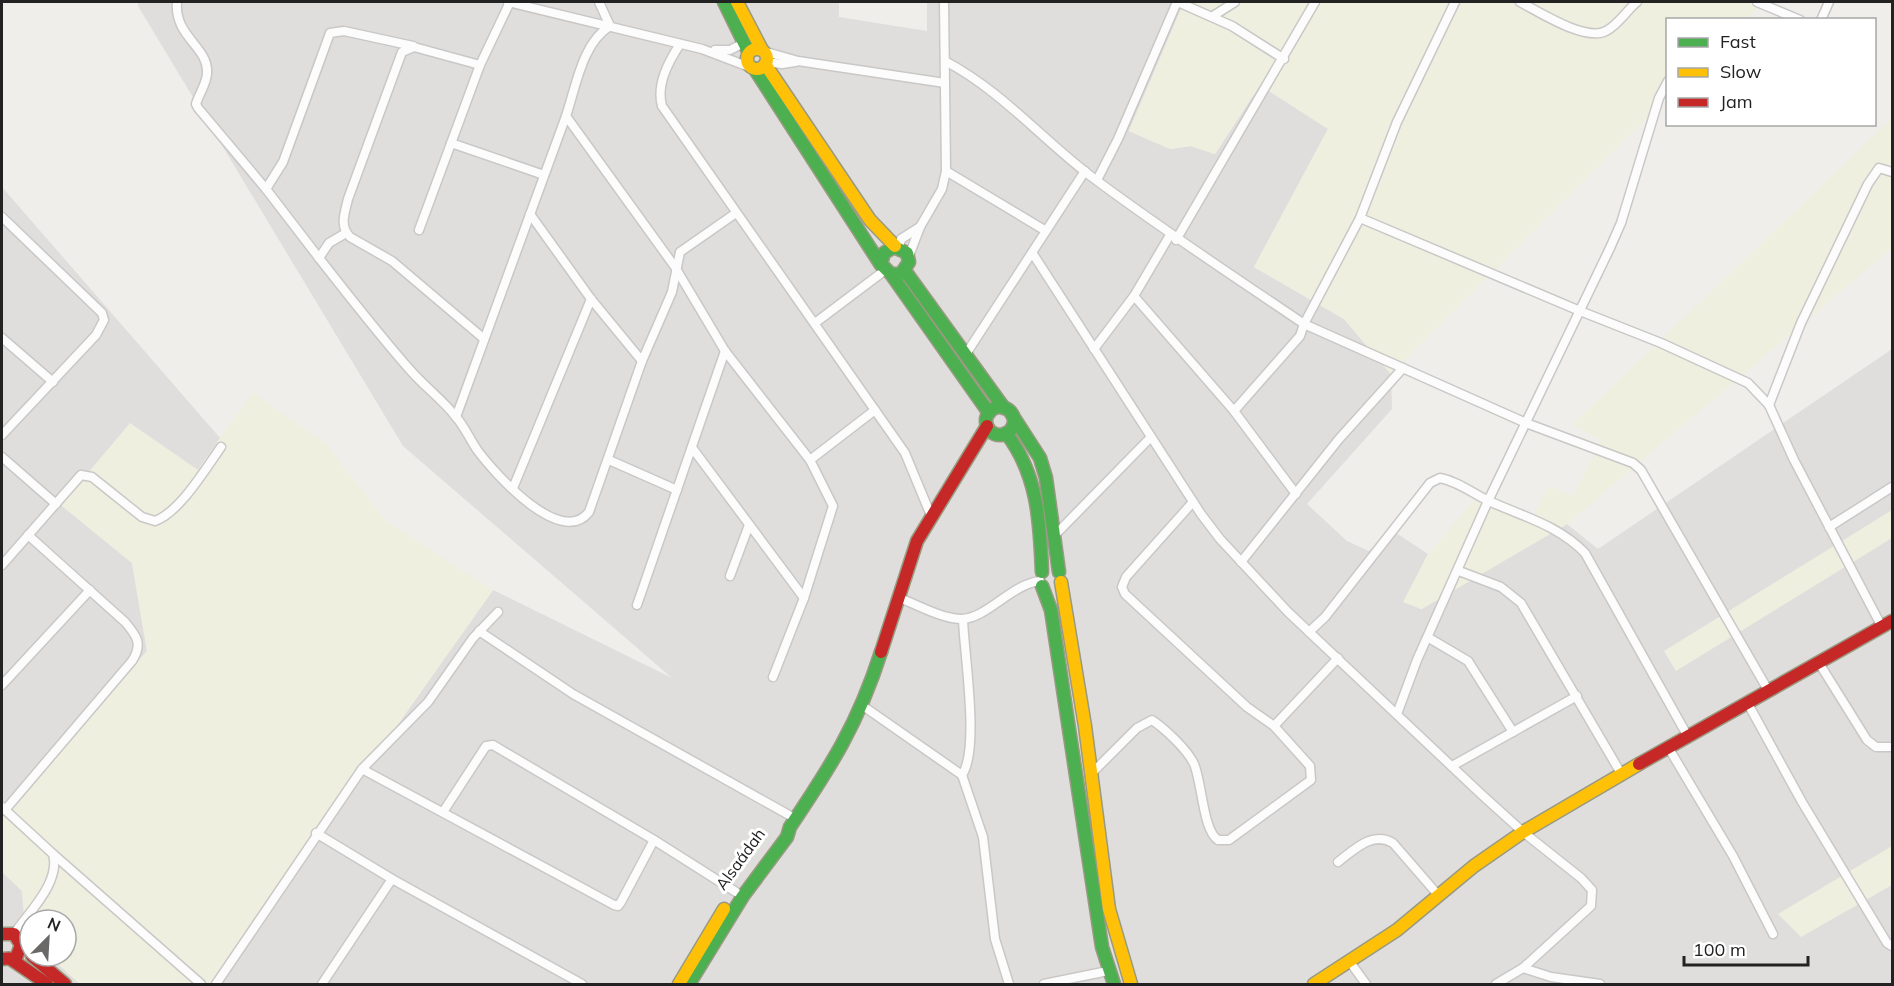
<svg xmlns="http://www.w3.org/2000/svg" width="1894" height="986" viewBox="0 0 1894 986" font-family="Mulish,sans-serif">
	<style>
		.residential { fill: #dfdedc }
		.farmland { fill: #efefdf }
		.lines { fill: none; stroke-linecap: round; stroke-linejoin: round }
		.street-casing { stroke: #c9c8c7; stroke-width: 11 }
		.fast-casing { stroke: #999a82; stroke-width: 15 }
		.slow-casing { stroke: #999a82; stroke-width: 15 }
		.jam-casing { stroke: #999a82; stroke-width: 15 }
		.street { stroke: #fdfcfc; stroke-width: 8 }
		.fast { stroke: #4caf50; stroke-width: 12 }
		.slow { stroke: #ffc107; stroke-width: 12 }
		.jam { stroke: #c62828; stroke-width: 12 }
		.labels { text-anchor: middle; stroke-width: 6; stroke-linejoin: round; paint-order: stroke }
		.street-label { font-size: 16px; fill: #222; stroke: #fff }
	</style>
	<rect width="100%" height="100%" fill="#f0eeeb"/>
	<g class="residential">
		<polygon points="138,2 839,2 839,17 927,31 927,2 1184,2 1129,131 1170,149 1191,146 1215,154 1260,85 1328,129 1254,267 1344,319 1391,374 1392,409 1307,504 1347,541 1369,551 1390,529 1428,554 1404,602 1421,609 1567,524 1598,549 1892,349 1892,984 214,984 493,590 672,678 403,446 138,6"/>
		<polygon points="2,187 220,438 198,470 62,506 132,563 147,651 3,818"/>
		<polygon points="2,872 22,891 30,956 49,956 80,984 2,984"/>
	</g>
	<g class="farmland">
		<polygon points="1184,2 1765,2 1746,19 1668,20 1667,98 1391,374 1344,319 1254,267 1328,129 1260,85 1215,154 1191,146 1170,149 1129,131"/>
		<polygon points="1892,118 1892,248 1567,524 1422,609 1403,602 1428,554 1474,500 1530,524 1548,486 1573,496 1601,440 1572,425"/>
		<polygon points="253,392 327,445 385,520 493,590 214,984 80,984 49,956 66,956 66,920 30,920 30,939 25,934 22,891 2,872 2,817 147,651 132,563 61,505 130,423 198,470"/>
		<polygon points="1892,510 1892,538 1676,671 1664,651"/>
		<polygon points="1892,846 1892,885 1801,937 1778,914"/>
	</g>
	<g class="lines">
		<g class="street-casing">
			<g id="street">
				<path d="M177,2C174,37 209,47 207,73C207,83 199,94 196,104L198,108L266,189L319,258"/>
				<polyline points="508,2 702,49 752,68"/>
				<polyline points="1178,2 1232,26 1284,59"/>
				<polyline points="1455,2 1397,122 1360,218 1304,324 1526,423 1633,463 1641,470 1768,690"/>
				<path d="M1520,2C1539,12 1586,42 1606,31C1618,25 1627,10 1637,2"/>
				<polyline points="1757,2 1800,20"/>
				<polyline points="1213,16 1235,2"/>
				<polyline points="1821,20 1829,2"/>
				<path d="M680,44C669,61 656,84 662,106L905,453L932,518"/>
				<polyline points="715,50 730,50 744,43"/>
				<polyline points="763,51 798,61 945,83"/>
				<path d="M945,61C1000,90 1039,136 1088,174C1158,227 1232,275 1304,324L1300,336L1234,411"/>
				<polyline points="766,62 782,64 795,62"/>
				<path d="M480,65L414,47L402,52L348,199C345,212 339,226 350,237L392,261L483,338"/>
				<polyline points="566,116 675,267 725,351 810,460 833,506 804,598 773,677"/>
				<polyline points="451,143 544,175"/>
				<polyline points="946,171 1046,231"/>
				<polyline points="1097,180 1118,139 1177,2"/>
				<polyline points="266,189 283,162 330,33 344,31 413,46"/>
				<polyline points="530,214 591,299 642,361"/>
				<polyline points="2,217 102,313 104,320 96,335 2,435"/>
				<polyline points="1360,218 1580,311 1661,343 1748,383 1769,405 1794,460 1882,627"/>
				<polyline points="419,230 480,65 510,2"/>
				<path d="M346,233L329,243L319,258C349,296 379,335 411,371C425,387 443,400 456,417C465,427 470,440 478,451C495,474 561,548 589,512L642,361L672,292L680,252L736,213"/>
				<polyline points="1176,240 1315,2"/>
				<polyline points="899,247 901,239 920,227"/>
				<polyline points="1033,254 1201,514 1220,539 1288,612 1481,794 1523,832 1581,878 1592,890 1591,906 1523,968"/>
				<polyline points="909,256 920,227 942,189 946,171 944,2"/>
				<polyline points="1134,296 1234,411 1296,494"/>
				<polyline points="815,323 884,271"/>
				<polyline points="2,338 53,382"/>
				<polyline points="1094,349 1134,296 1170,235"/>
				<polyline points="966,354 1085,171"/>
				<polyline points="1769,405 1801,323 1868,184 1879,168 1892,172"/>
				<path d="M456,417L566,116C576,87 582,43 610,26L599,2"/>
				<polyline points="693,449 804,598"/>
				<polyline points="2,457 56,504"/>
				<polyline points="609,460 677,490"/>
				<polyline points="810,460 875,410"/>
				<polyline points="513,488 591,299"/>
				<polyline points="1193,502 1126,577 1122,587 1125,594 1247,707 1274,726 1338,658"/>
				<polyline points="1829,527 1892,487"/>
				<polyline points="1056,534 1151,437"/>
				<polyline points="1241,562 1339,439 1403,368"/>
				<path d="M2,565L81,475L92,477L142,517L155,521C180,512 206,468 221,447"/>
				<polyline points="1459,571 1501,587 1521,603 1622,775"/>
				<polyline points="730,576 749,525"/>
				<path d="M897,597C916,604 940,618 960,619C986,620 1011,584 1040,581"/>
				<polyline points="637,605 725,351"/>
				<polyline points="479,631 573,694 796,819"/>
				<path d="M1309,632L1325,617L1430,483L1440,478C1460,482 1473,494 1491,502C1525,517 1559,526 1585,553L1687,735"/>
				<polyline points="1429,638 1468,661 1513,732"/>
				<polyline points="1819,663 1867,740 1876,747 1892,747"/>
				<polyline points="2,685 90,590"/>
				<polyline points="1747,702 1802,802 1887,943 1892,946"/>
				<path d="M863,706L962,775C980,749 964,654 963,619"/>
				<polyline points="1397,714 1417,660 1488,501 1610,248 1621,223 1659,98 1668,81"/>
				<polyline points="1668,747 1733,856 1773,934"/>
				<polyline points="1452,766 1577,696"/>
				<polyline points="362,769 614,905 618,906 621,902 654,840"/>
				<path d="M1092,773L1137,728L1152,720C1165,729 1187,749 1194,764C1202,782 1203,831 1218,840H1229L1311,780L1310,766L1274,726"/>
				<polyline points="962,775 983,837 995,939 1009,984"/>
				<path d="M2,807L53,854C61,882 29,912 14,934"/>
				<path d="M5,810L132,661C143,644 137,636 125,622L28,535"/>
				<polyline points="443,812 486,746 493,745 654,840 736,892"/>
				<polyline points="316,833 392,879 582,984"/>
				<polyline points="53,854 201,984"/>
				<path d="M1338,862C1355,849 1372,831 1393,843L1439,896"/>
				<polyline points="1350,962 1366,984"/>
				<polyline points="216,984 362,769 428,702 473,638 498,612"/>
				<polyline points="322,984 392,879"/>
				<polyline points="1044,984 1108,971"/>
				<polyline points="1496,984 1523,968 1551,977 1600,984"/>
			</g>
		</g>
		<g class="fast-casing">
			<g id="fast">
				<polyline points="724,2 749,53"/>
				<polyline points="754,68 881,265"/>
				<polyline points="905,271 1004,408"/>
				<polyline points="891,274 901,274 909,262 907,253 894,247 884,253 881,264 891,274 989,413"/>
				<circle cx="1000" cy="421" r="14"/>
				<polyline points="1011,413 1040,458 1046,478 1059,572"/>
				<path d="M1006,433C1038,474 1040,522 1042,572"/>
				<polyline points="1042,586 1051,610 1102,947 1114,984"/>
				<path d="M689,984L743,896L787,837L790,827C831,766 858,724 881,652"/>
			</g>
		</g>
		<g class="slow-casing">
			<g id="slow">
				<polyline points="737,2 762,50"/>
				<circle cx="757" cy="59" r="10"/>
				<polyline points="765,64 870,220 895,246"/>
				<polyline points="1061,582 1085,726 1109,909 1131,984"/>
				<polyline points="679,984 724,909"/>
				<polyline points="1314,984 1397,930 1474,866 1523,832 1639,764"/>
			</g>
		</g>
		<g class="jam-casing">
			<g id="jam">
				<polyline points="881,652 917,541 987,426"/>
				<polyline points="1639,764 1892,621"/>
				<polyline points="2,934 14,934 21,945 16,958 2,959"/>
				<polyline points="32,956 65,984"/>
				<polyline points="12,960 47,984"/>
			</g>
		</g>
		<use href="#street" class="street"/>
		<use href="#fast" class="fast"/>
		<use href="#slow" class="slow"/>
		<use href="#jam" class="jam"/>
	</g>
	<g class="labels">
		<g class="street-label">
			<text transform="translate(740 859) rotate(-54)" y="6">Alsaádah</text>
		</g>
	</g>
	<rect width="1894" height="986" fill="none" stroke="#222222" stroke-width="6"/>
	<rect x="1666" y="18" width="210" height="108" fill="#ffffff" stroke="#a7a7a7" stroke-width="1.5"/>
	<rect x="1678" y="38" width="30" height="9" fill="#4caf50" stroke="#a7a7a7" stroke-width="1.5"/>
	<text x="1720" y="48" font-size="18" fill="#222222">Fast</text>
	<rect x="1678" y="68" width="30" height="9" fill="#ffc107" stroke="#a7a7a7" stroke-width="1.5"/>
	<text x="1720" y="78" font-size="18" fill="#222222">Slow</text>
	<rect x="1678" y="98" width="30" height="9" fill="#c62828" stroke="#a7a7a7" stroke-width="1.5"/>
	<text x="1720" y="108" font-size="18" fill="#222222">Jam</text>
	<g transform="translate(48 938) rotate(24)"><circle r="28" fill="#ffffff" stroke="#a7a7a7" stroke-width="1.5"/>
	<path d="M0-4.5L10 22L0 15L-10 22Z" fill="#6a6968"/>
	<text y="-9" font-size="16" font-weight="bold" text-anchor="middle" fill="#222222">N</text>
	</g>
	<path d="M1684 956v9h124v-9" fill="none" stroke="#222222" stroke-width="3"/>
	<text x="1693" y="956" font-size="18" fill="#222222" stroke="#ffffff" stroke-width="4.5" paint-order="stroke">100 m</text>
</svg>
